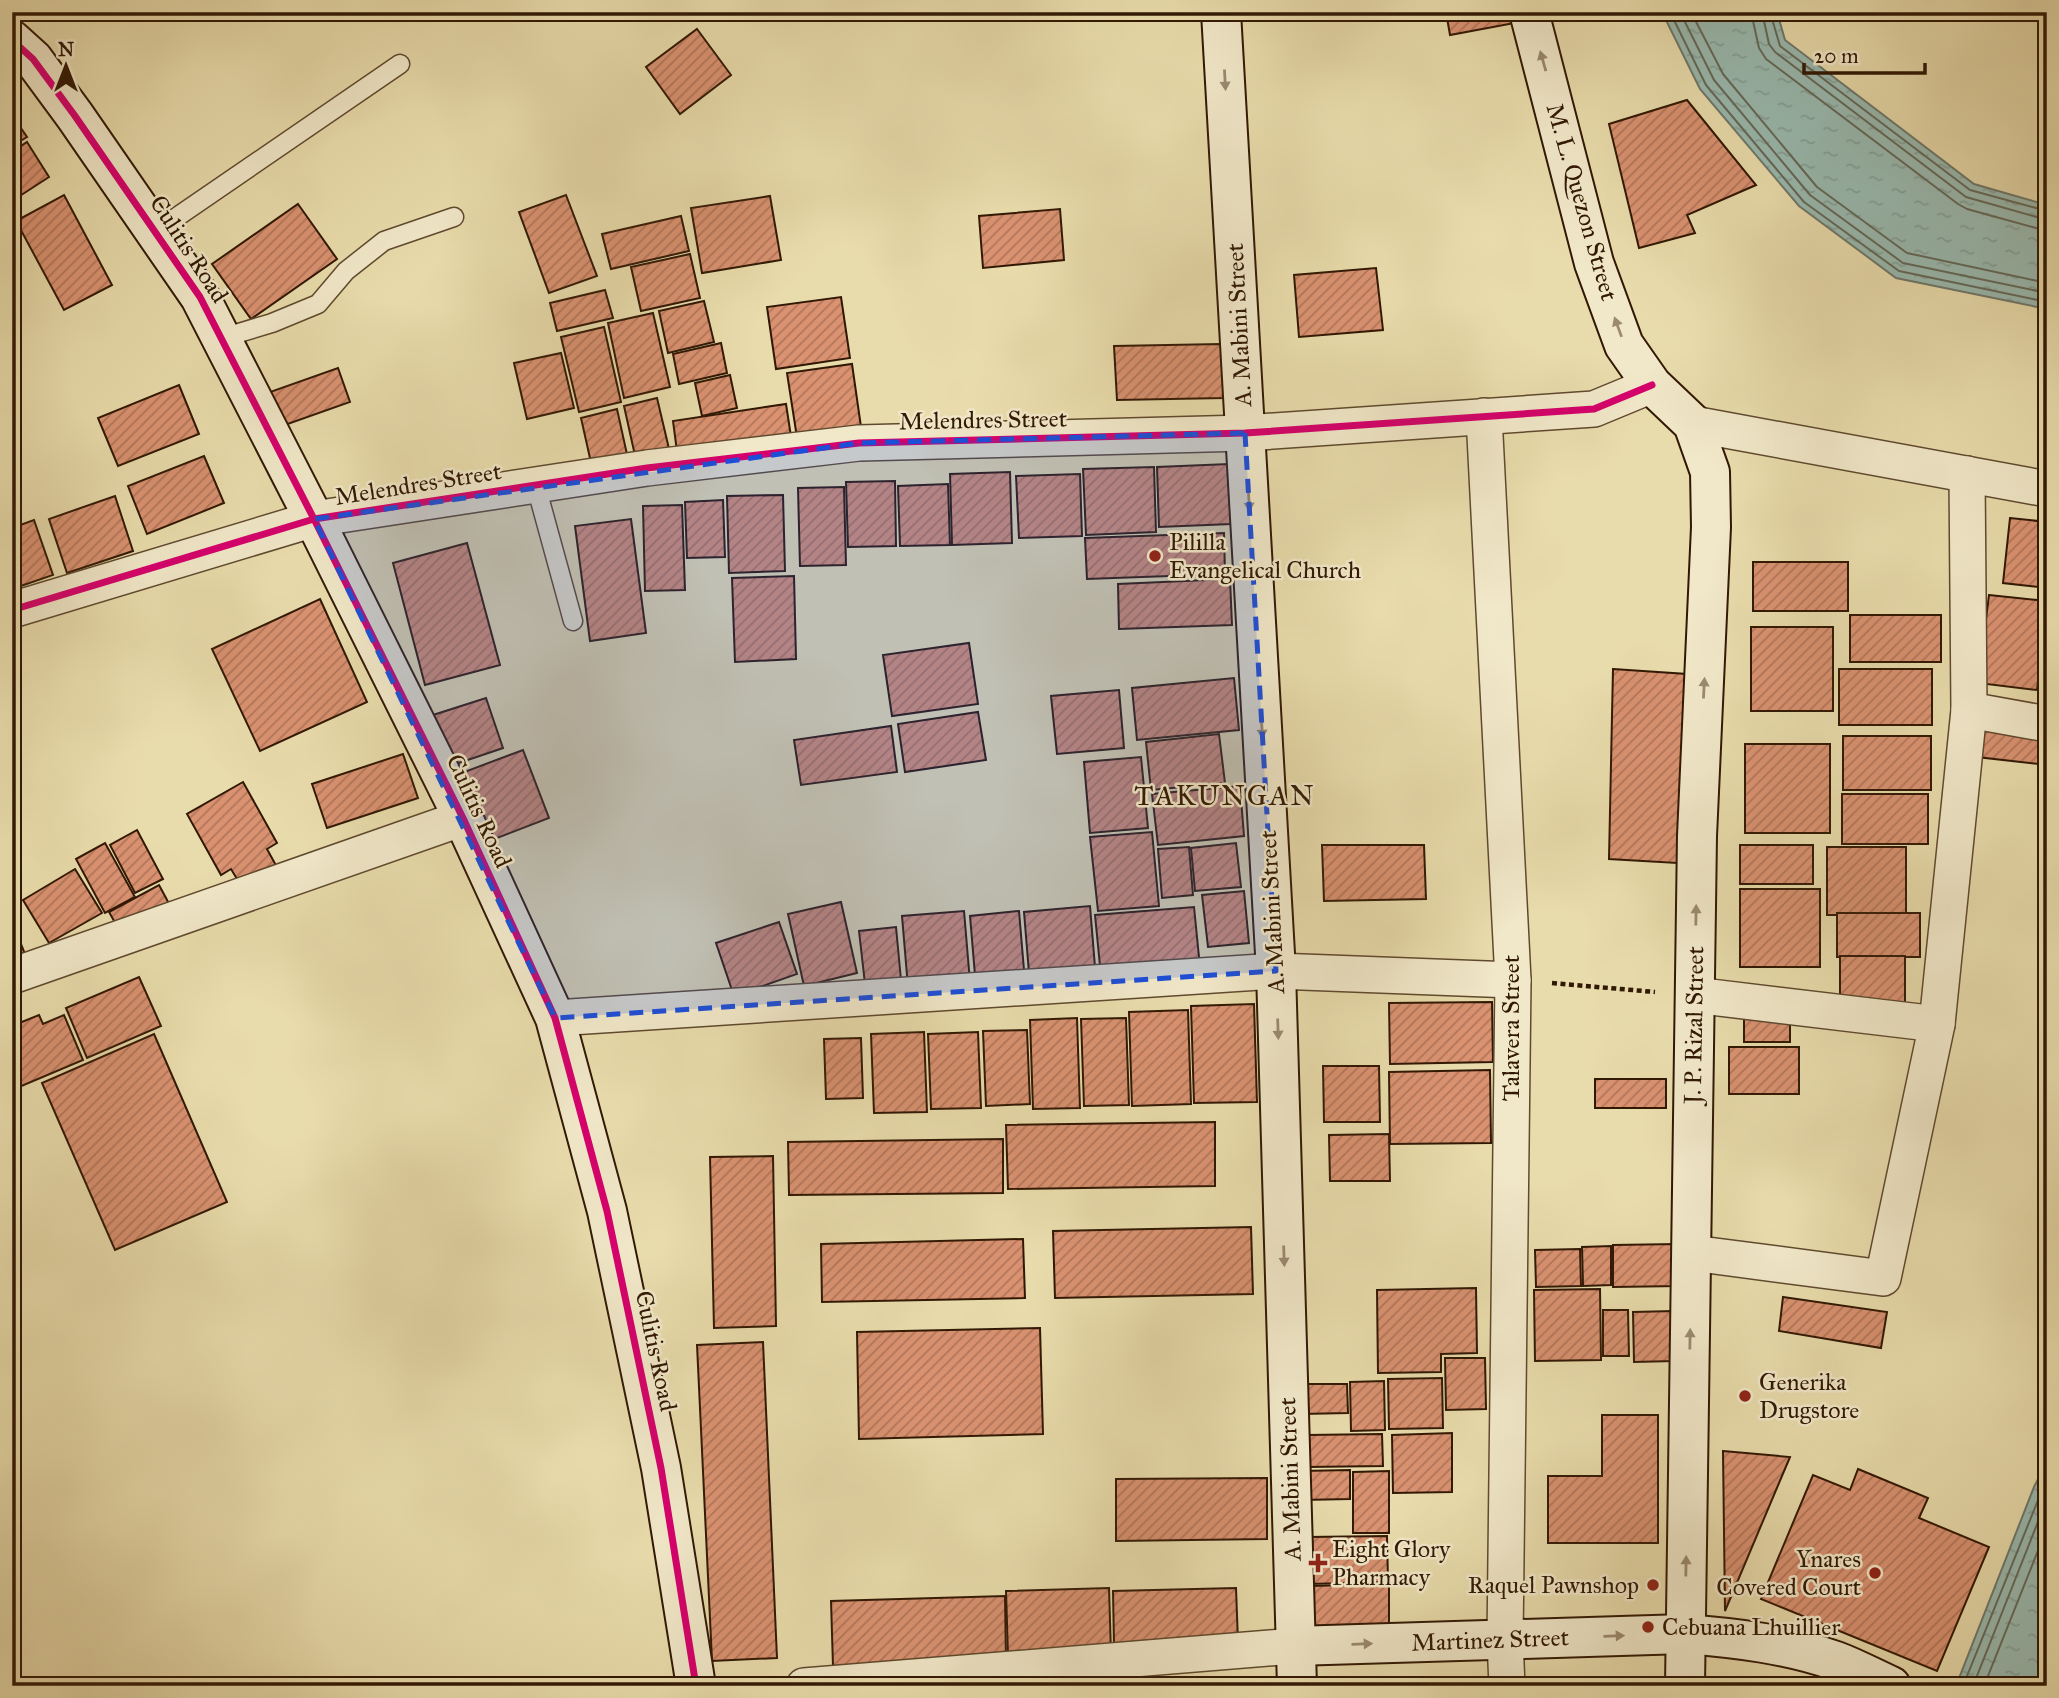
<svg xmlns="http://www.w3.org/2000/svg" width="2059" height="1698" viewBox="0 0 2059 1698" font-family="'IM FELL Great Primer',serif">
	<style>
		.water { fill: url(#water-ripples); stroke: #6f796b; stroke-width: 2 }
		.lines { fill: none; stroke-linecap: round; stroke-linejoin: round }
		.shore { stroke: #65695a; stroke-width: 2 }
		.building { fill: url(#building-hatch); stroke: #311804; stroke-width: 2 }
		.lane-casing { stroke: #5f492e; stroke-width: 21 }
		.street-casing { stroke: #5f492e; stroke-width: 38 }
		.secondary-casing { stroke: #311804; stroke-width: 42 }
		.path { stroke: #311804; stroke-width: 4.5; stroke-dasharray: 5 3.5; stroke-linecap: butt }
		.lane { stroke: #f1e8c9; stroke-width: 18 }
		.street { stroke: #f1e8c9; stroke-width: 35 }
		.secondary { stroke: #f1e8c9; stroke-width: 38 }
		.cycleway-casing { stroke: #f1e8c9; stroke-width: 11 }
		.cycleway { stroke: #d6006c; stroke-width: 7 }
		.oneway { fill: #9b8a70 }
		.marked { fill: #1d4ed8; fill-opacity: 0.2; stroke: #1d4ed8; stroke-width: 5; stroke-dasharray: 14 9; stroke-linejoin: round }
		.poi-dot { fill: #8f2418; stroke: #f1e8c9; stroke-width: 2.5 }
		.labels { text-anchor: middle; stroke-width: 5; stroke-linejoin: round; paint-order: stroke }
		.street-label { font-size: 24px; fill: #311804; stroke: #f1e8c9 }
		.poi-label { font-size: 24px; fill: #311804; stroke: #f1e8c9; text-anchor: start }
		.quarter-label { font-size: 28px; letter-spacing: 2px; fill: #311804; stroke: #f1e8c9 }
	</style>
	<defs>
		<pattern id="water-ripples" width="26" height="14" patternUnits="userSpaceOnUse" patternTransform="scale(1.75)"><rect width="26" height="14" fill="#99bab0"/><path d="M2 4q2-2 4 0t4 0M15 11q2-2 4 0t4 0" fill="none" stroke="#849f96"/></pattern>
		<pattern id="building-hatch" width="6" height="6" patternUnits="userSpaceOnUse" patternTransform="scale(1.75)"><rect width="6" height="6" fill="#da9271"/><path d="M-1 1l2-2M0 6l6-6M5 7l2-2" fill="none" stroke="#b1765b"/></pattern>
	</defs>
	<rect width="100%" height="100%" fill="#e9dcac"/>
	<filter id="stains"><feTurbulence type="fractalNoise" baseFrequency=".00286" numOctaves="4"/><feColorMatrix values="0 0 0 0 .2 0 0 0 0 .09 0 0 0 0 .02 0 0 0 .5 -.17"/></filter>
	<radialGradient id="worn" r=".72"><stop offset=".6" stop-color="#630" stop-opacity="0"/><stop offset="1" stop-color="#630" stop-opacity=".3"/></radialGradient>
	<g class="water">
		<polygon points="1662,12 1777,12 1785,40 1974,184 2047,205 2047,309 1896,278 1799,206 1700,89"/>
		<polygon points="2047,1462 2047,1686 1956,1686 2034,1487"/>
	</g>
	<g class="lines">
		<g class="shore">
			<polyline points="1670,12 1706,85 1804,202 1899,271 2047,302"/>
			<polyline points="1680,12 1714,80 1810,195 1903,263 2047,293"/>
			<polyline points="1691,12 1723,74 1817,187 1907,253 2047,283"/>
			<polyline points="1751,12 1759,48 1766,59 1958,204 1967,209 2047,231"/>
			<polyline points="1762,12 1769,44 1775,52 1966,197 2047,220"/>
			<polyline points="1770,12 1780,46 1970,190 2047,211"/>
			<polyline points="1963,1686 2047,1478"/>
			<polyline points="1973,1686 2047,1499"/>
			<polyline points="1984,1686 2047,1528"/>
		</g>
	</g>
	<g class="building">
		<polygon points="1446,12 1518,12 1520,22 1450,35"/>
		<polygon points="697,29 731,75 680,114 646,67"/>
		<polygon points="1687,100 1756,185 1687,215 1695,233 1639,248 1609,124"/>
		<polygon points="12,115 27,137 12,146"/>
		<polygon points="27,142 49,177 12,201 12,152"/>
		<polygon points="64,195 112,285 64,310 16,221"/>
		<polygon points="566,195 597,276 549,293 519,212"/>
		<polygon points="770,196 781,260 702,273 691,208"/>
		<polygon points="298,204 337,259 251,319 212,264"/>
		<polygon points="1060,209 1064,260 983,268 979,216"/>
		<polygon points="681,216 689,251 611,269 602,234"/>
		<polygon points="690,254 700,298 641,311 631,267"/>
		<polygon points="1376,268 1383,330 1299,337 1294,275"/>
		<polygon points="605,290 613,318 557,331 550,303"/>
		<polygon points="841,297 850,358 776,369 767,307"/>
		<polygon points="704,301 714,342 668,353 659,311"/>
		<polygon points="653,313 670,387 624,398 608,323"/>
		<polygon points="604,327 621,402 579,412 561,337"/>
		<polygon points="721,343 727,373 679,384 673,354"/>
		<polygon points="1221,344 1224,398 1117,400 1114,346"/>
		<polygon points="561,353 574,408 527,419 514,363"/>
		<polygon points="852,364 862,434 798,444 787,373"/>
		<polygon points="338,368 350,402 282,426 270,392"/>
		<polygon points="730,375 737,408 702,416 695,383"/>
		<polygon points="179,385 199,434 118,466 98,418"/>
		<polygon points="657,398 670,453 636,460 624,406"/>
		<polygon points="786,404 792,443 678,459 673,421"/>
		<polygon points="617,409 628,459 592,467 581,418"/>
		<polygon points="204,456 224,503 147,534 128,486"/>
		<polygon points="1229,464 1231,524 1159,527 1157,467"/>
		<polygon points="1154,467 1156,532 1086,535 1083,469"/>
		<polygon points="1010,472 1012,543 952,545 950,474"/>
		<polygon points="1080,474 1082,536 1019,538 1016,476"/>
		<polygon points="895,481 896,546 848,547 846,482"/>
		<polygon points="948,484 950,545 900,546 898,486"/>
		<polygon points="844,487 846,565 800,566 798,488"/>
		<polygon points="783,495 785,571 729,573 727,496"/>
		<polygon points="115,496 133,551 67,573 49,519"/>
		<polygon points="723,500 725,557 687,558 685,502"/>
		<polygon points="682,505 685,590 645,591 643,506"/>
		<polygon points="2010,518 2047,522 2047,588 2003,583"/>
		<polygon points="631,519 646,633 590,641 575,526"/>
		<polygon points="34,520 53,575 12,589 12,528"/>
		<polygon points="1224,533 1225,574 1087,579 1085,538"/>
		<polygon points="467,543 500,665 425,685 393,563"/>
		<rect x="1753" y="562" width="95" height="49"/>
		<polygon points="794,576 796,659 735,662 732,578"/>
		<polygon points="1230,579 1232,625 1119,629 1118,584"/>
		<polygon points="1989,595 2047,601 2037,690 1978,683"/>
		<polygon points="320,599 367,702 260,751 212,649"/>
		<rect x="1850" y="615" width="91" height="47"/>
		<rect x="1751" y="627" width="82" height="84"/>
		<polygon points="969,643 978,704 892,716 883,655"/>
		<polygon points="1613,669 1687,674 1677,863 1609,859"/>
		<rect x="1839" y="669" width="93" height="56"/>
		<polygon points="1234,678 1239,730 1137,740 1132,688"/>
		<polygon points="1119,690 1124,748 1057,754 1051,696"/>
		<polygon points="486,698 503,748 447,767 430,716"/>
		<polygon points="978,712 986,760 905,772 898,724"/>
		<polygon points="1981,722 2047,730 2047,765 1977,757"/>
		<polygon points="891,726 897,772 801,785 794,740"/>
		<polygon points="1219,734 1225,783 1151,790 1146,742"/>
		<rect x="1843" y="736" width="88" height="54"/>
		<rect x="1745" y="744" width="85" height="89"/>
		<polygon points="523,750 549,818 484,843 459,774"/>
		<polygon points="403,754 418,798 327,828 312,784"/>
		<polygon points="1141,757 1148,828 1090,833 1084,762"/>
		<polygon points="243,782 277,843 267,849 278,869 243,889 231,869 221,875 187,814"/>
		<polygon points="1240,786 1244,836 1158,845 1152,794"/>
		<rect x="1842" y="794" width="86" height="50"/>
		<polygon points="137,830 163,879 135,893 110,845"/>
		<polygon points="1152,832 1159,906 1098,911 1090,837"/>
		<polygon points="105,843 135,897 105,913 76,859"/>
		<polygon points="1236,843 1241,887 1195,891 1191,848"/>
		<polygon points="1322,845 1424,845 1426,899 1324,901"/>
		<rect x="1740" y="845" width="73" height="39"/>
		<polygon points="1189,847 1193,895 1162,898 1158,849"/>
		<rect x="1827" y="847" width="79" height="68"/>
		<polygon points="75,869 102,913 49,943 23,900"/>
		<polygon points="159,885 173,911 123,937 109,912"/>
		<rect x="1740" y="889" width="80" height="78"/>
		<polygon points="1244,891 1249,943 1208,947 1202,895"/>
		<polygon points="841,902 857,973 804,986 788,914"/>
		<polygon points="1090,906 1095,967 1029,973 1024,912"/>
		<polygon points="1194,907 1200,967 1101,976 1095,915"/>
		<polygon points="964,911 970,982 908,987 902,916"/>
		<polygon points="1019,911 1024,970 975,975 970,916"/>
		<rect x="1837" y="913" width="83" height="44"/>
		<polygon points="12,922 27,959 12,965"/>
		<polygon points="779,922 797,974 734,996 716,943"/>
		<polygon points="896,927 901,980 865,984 859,931"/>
		<rect x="1840" y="956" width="65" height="48"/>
		<polygon points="139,977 161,1026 87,1058 66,1008"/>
		<polygon points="1492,1002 1493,1062 1390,1064 1389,1003"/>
		<polygon points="1254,1004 1257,1102 1194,1103 1191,1006"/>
		<polygon points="1188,1010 1191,1104 1132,1106 1129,1012"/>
		<rect x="1744" y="1012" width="46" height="30"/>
		<polygon points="39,1015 43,1024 64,1015 83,1060 12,1090 12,1026"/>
		<polygon points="1077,1018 1080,1108 1033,1109 1030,1020"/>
		<polygon points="1126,1018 1129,1105 1084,1106 1081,1019"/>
		<polygon points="1027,1030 1030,1104 986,1106 983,1031"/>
		<polygon points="924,1032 927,1112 874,1113 871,1034"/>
		<polygon points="978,1032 981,1108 931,1109 928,1034"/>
		<polygon points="154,1034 227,1202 115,1250 42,1083"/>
		<polygon points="861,1038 863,1098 826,1099 824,1039"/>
		<rect x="1729" y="1047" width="70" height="47"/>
		<polygon points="1323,1066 1379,1066 1380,1122 1324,1122"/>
		<polygon points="1490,1070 1491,1143 1390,1144 1389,1072"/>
		<rect x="1595" y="1079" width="71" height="29"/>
		<polygon points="1215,1122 1215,1186 1008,1189 1006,1125"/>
		<polygon points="1389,1134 1390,1181 1330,1181 1329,1135"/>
		<polygon points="1003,1139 1003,1193 789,1195 788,1142"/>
		<polygon points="773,1156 776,1326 714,1328 710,1157"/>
		<polygon points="1251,1227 1253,1294 1055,1298 1053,1231"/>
		<polygon points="1023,1239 1025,1298 822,1302 821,1244"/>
		<polygon points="1678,1244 1679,1286 1613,1287 1613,1245"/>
		<polygon points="1611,1246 1611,1285 1583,1286 1582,1247"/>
		<polygon points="1580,1249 1581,1286 1536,1287 1535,1250"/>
		<polygon points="1476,1288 1477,1353 1441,1354 1441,1372 1378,1373 1377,1290"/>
		<polygon points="1600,1289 1601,1360 1535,1361 1534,1290"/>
		<polygon points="1783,1297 1887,1312 1881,1348 1779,1331"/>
		<polygon points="1603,1310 1628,1310 1629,1356 1603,1356"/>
		<polygon points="1673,1311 1674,1361 1634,1362 1633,1312"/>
		<polygon points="1040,1328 1043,1434 859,1439 857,1332"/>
		<polygon points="763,1342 777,1658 712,1661 697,1345"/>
		<polygon points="1445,1358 1485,1358 1486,1409 1446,1410"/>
		<polygon points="1442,1378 1443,1428 1389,1429 1388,1379"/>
		<polygon points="1384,1381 1385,1430 1351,1431 1350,1382"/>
		<polygon points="1301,1384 1347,1384 1348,1413 1301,1414"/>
		<polygon points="1602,1415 1658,1415 1658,1543 1548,1543 1548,1476 1602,1476"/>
		<polygon points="1452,1433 1452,1492 1393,1493 1392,1435"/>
		<polygon points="1382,1434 1383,1466 1307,1467 1307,1435"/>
		<polygon points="1723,1451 1790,1457 1725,1611"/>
		<polygon points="1858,1469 1928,1498 1919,1518 1989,1547 1937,1671 1761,1599 1813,1475 1850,1490"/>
		<polygon points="1350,1470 1350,1499 1301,1500 1301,1471"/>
		<polygon points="1389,1471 1389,1533 1353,1533 1353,1472"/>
		<polygon points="1267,1478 1267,1539 1116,1541 1116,1479"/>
		<polygon points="1387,1536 1388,1582 1308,1584 1307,1537"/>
		<polygon points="1389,1584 1389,1628 1310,1630 1309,1586"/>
		<polygon points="1109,1588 1111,1654 1008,1656 1006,1591"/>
		<polygon points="1236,1588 1238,1642 1114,1645 1113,1591"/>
		<polygon points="1005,1596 1006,1662 833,1666 831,1601"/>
		<polygon points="1711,1678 1772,1682 1772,1686 1710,1686"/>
	</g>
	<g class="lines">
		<g class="lane-casing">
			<g id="lane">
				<polyline points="155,232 400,64"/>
				<polyline points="222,338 272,323 318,304 346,271 384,241 454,217"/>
				<polyline points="536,486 573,621"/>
			</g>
		</g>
		<g class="street-casing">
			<g id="street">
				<polyline points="1484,416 1513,980 1505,1640 1507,1686"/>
				<polyline points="1693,424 2047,489"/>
				<polyline points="12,610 314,519 647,468 859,443 1245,433 1594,409 1652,385"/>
				<polyline points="1969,710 2047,724"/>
				<polyline points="12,976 463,818"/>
				<polyline points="1694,995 1937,1024"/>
				<polyline points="555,1018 1276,971 1513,980"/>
				<polyline points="1692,1253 1883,1278 1937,1024 1969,710 1967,474"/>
				<polyline points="804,1686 1294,1646"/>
			</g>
		</g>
		<g class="secondary-casing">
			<g id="secondary">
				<polyline points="1221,12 1276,971 1297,1686"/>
				<polyline points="1529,12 1594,263 1624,345 1652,385 1693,424 1710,472 1711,527 1697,836 1685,1686"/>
				<polyline points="12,40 33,59 75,116 200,297 314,519 463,818 555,1018 607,1211 661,1468 696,1686"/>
				<path d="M1294,1646L1685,1634C1736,1638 1787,1644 1836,1661C1855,1668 1873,1678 1891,1686"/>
			</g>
		</g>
		<polyline class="path" points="1552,983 1655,992"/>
		<use href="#lane" class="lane"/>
		<use href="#street" class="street"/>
		<use href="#secondary" class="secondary"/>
		<g class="cycleway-casing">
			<g id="cycleway">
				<polyline points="12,40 33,59 75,116 200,297 314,519 463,818 555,1018 607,1211 661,1468 696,1686"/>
				<polyline points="12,610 314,519 647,468 859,443 1245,433 1594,409 1652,385"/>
			</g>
		</g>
		<use href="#cycleway" class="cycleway"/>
	</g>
	<defs><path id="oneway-solid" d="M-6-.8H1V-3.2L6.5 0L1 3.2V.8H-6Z" transform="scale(1.75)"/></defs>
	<g class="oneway">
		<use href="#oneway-solid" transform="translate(1543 61) rotate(-106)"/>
		<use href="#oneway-solid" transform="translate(1225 80) rotate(87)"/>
		<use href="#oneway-solid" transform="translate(1618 327) rotate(-110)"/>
		<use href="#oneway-solid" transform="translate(1249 501) rotate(87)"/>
		<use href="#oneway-solid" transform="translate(1704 688) rotate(-87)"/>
		<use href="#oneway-solid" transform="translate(1262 728) rotate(87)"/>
		<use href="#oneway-solid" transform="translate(1696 915) rotate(-89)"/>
		<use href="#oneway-solid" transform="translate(1278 1029) rotate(88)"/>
		<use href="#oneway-solid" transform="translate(1284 1256) rotate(88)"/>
		<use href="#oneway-solid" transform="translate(1690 1339) rotate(-89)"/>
		<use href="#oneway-solid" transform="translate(1686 1566) rotate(-89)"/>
		<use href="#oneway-solid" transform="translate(1614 1636) rotate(-2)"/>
		<use href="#oneway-solid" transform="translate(1362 1644) rotate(-2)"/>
	</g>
	<path class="marked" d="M1245,433L1276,971L555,1018L314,519L859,443Z"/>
	<g class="poi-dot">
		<circle cx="1155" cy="556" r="7"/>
		<circle cx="1745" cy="1396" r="7"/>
		<path d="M1314.5 1552.5h7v7h7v7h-7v7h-7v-7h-7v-7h7z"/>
		<circle cx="1875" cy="1573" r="7"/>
		<circle cx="1653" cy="1585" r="7"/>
		<circle cx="1648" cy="1627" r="7"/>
	</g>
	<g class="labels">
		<g class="street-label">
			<text transform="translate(1582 202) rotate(74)" y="8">M. L. Quezon Street</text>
			<text transform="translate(189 249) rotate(57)" y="8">Culitis Road</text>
			<text transform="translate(1239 325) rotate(-93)" y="8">A. Mabini Street</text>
			<text transform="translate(983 420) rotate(-1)" y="8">Melendres Street</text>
			<text transform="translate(418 484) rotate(-9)" y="8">Melendres Street</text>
			<text transform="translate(479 811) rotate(65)" y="8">Culitis Road</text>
			<text transform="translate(1272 912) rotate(-93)" y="8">A. Mabini Street</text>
			<text transform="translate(1694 1025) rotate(-89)" y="8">J. P. Rizal Street</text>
			<text transform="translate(1511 1028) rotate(-90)" y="8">Talavera Street</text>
			<text transform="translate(656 1351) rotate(78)" y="8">Culitis Road</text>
			<text transform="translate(1290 1479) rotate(-92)" y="8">A. Mabini Street</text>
			<text transform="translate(1490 1640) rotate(-2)" y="8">Martinez Street</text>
		</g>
		<g class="poi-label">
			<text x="1169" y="550">Pililla<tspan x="1169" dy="28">Evangelical Church</tspan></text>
			<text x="1759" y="1390">Generika<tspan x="1759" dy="28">Drugstore</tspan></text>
			<text x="1332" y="1557">Eight Glory<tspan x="1332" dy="28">Pharmacy</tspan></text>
			<text x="1861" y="1567" text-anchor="end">Ynares<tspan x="1861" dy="28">Covered Court</tspan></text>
			<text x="1639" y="1593" text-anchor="end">Raquel Pawnshop</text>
			<text x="1662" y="1635">Cebuana Lhuillier</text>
		</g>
		<g class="quarter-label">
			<text x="1225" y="805">TAKUNGAN</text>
		</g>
	</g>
	<rect width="2059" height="1698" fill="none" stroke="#e9dcac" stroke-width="42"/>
	<rect x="14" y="14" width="2031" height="1670" fill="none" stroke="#311804" stroke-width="3.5"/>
	<rect x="21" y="21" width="2017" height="1656" fill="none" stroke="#311804" stroke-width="2"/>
	<g transform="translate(66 66)" stroke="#f1e8c9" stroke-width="5" paint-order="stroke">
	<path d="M0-5L12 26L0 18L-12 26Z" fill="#311804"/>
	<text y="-10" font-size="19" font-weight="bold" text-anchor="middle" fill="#311804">N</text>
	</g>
	<path d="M1804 63v10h121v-10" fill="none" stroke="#311804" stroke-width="3.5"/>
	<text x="1814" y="63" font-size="21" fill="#311804" stroke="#f1e8c9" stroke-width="5" paint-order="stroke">20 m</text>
	<rect width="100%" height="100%" filter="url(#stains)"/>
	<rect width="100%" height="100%" fill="url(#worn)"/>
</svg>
